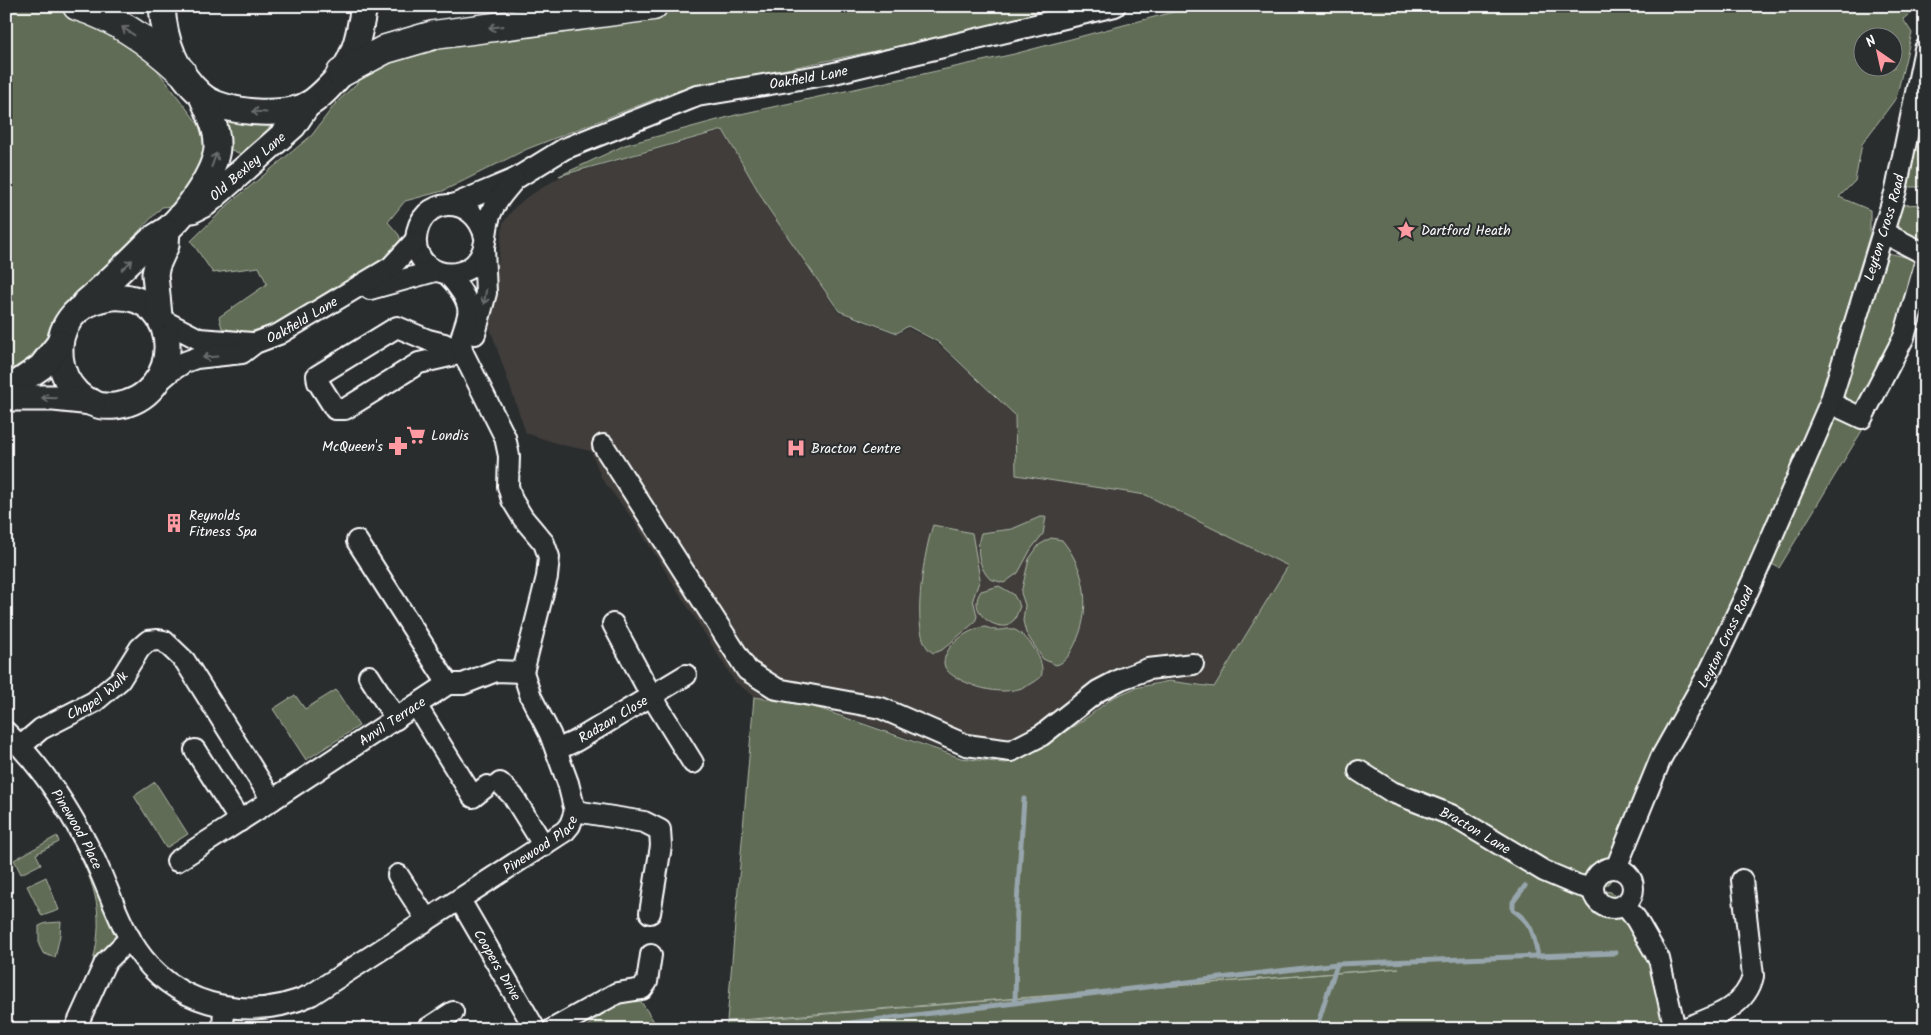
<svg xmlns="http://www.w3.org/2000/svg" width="1931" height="1035" viewBox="0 0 1931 1035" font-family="Kalam,sans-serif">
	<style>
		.built { fill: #403e3b }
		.green { fill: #606c54; stroke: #b0b6aa; fill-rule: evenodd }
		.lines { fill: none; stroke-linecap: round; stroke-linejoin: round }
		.stream { stroke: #97a5ad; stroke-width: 5 }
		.minor-casing { stroke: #fff; stroke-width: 24 }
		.major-casing { stroke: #fff; stroke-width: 29 }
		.highway-casing { stroke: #fff; stroke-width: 31 }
		.minor { stroke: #2a2d2e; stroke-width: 20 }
		.major { stroke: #2a2d2e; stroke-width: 25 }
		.highway { stroke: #2a2d2e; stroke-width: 28 }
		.oneway { stroke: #6a6c6d }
		.labels { text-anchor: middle; stroke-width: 4; stroke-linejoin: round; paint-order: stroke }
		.street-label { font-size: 14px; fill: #fff; stroke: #2a2d2e }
		.poi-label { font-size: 14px; fill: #fff; stroke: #2a2d2e; text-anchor: start }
	</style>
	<rect width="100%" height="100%" fill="#2a2d2e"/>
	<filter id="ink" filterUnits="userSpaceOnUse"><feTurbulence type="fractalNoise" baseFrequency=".02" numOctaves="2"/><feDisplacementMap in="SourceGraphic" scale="10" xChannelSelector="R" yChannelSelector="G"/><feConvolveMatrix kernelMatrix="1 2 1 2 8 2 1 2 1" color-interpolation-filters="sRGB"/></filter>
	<g filter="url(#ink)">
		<polygon class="built" points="723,131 768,208 797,248 838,312 897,334 908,328 937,343 1015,415 1016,475 1146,495 1288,566 1214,686 1169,680 1134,687 1112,696 1088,716 1038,749 1005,762 961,756 809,704 755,697 735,682 632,518 602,479 591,451 562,445 526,433 490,328 503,223 514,208 527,197 560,177"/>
		<g class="green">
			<polygon points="6,6 40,6 98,16 135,46 158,71 199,125 207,151 198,176 172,206 162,207 136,234 141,233 62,308 46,338 29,358 6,373"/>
			<polygon points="715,6 1073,6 998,26 673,92 527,149 443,191 405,201 388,222 399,235 402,244 386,263 333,288 278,323 246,333 222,328 219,317 267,284 259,267 213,273 191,241 229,204 312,135 335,104 375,66 407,50"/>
			<path d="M1196,6H1914L1913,11L1903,19L1912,33L1896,98L1862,144L1855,181L1839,197L1870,210V233L1823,391L1747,577L1617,870L1609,883L1603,887L1604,891L1611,892L1636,919L1674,1029H726L727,1022L1399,968L727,1021L754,697L809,705L961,758L1005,763L1039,749L1089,716L1112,698L1135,688L1169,681L1214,687L1288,566L1146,495L1016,475L1015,415L938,342L908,326L897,333L839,311L768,208L723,130L559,176L625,145L736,115L1014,54ZM1864,38H1894V68H1864Z"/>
			<polygon points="219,112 284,119 243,155 227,148"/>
			<polygon points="1925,135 1925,187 1910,187 1906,183 1915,137"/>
			<polygon points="1925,204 1925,248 1903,235 1896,222 1900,209 1903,205"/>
			<polygon points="1888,253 1914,259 1917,262 1890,352 1860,406 1842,395"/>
			<polygon points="1842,417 1863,429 1779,568 1772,564 1832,419"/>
			<path d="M1040,517H1046L1043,534L1031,549L1018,573L1004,583L990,579C978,567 976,548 981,533L1012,529Z"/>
			<path d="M933,525L972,533L980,579L973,599L977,616L975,622L942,650L934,653C907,643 925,547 933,525Z"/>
			<path d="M1051,538L1062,540C1087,570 1092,612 1074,646C1070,654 1065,663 1056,665L1043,659L1026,633L1023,621L1025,605L1021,593L1029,559L1039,545Z"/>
			<path d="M999,586L1013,594L1020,606L1015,619L1007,626C989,628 968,609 981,591Z"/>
			<path d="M985,627C990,628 995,631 1000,630C1005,630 1008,628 1012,629C1027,633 1047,662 1041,677C1018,697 988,693 963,681C955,677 946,673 944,664C944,645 968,629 985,627Z"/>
			<polygon points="336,690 359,726 306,760 273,709 295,695 305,709"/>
			<polygon points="155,782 188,834 166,848 134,796"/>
			<path d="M71,832L120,935L98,961H93C106,909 93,879 68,834Z"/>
			<polygon points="57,836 59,842 36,854 41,864 21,874 14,860"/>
			<polygon points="46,877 59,910 42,916 27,886"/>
			<polygon points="61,922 60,935 55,958 43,953 39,945 39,926 46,923"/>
			<polygon points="634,991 659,1029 583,1029"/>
		</g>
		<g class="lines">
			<g class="stream">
				<path d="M1525,886L1513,902V910C1533,924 1533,933 1538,956"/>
				<polyline points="1015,1003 1017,903 1024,799"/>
				<polyline points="800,1029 1337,964"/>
				<polyline points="1316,1029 1337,964 1616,953"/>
			</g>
			<g class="minor-casing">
				<g id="minor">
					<path id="s1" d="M453,205L515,179L564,149L697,96L830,74L1115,6"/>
					<polyline points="1884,233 1925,254"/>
					<path d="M485,237C475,193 419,195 416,239C415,249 420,260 428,266C447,280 475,274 483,250C487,238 486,225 491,213C495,201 507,189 515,179"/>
					<polyline points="370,289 435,271"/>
					<polyline points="162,320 199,339 252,343"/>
					<polygon points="397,327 428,340 444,344 463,353 419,363 345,409 335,409 318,382 317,376"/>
					<polyline points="475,334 486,293 484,249"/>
					<path id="s2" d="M157,383L171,371L185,362L196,358L242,353L255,343L279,334L391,267L415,241"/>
					<polyline points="1830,403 1862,418 1904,337 1925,264"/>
					<polyline points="603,445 747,670 777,689 881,708 966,745 1011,751 1042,735 1098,691 1121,679 1148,669 1193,664"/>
					<polyline points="357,541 448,684"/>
					<polyline points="613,624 651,695 693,763"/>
					<polyline points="369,676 396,719"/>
					<polyline points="416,705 473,797 487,786"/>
					<path id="s3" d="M6,732C42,766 71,812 93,856C109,889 120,929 143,958C183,1009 254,1021 311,995L565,831L570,825L575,811L568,783L550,734L531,697L523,672L547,577L549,557L544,543L523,518L512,500L508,486L509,456L505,437L463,353C458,335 465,331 468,315C471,301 456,283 447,274"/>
					<path id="s4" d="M21,746L41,729L94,702L120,680L140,648L148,641L158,640L164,641L185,661L272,800L448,684H463L496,671L523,672"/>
					<polyline points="195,750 240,821"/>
					<path id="s5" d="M556,750L576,741L686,675"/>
					<path id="s6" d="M1359,771L1392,792L1451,815L1544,871L1577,885L1592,889"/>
					<polyline points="500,783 513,796 544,846"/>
					<polyline points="575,811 644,822 660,830 661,846 650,913"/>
					<polyline points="177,861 272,800"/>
					<path id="s7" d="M1616,868L1661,758L1710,671L1753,580L1830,403L1896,190L1925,49"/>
					<circle cx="1613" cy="888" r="20"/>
					<polyline points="398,875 427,920"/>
					<path id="s8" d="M460,900L535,1029"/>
					<polyline points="1625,905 1636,919 1659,959 1675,1029"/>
					<polyline points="75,1029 105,963 130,938"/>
					<polyline points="223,1029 224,1008"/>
					<polyline points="427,1029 453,1012"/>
					<polyline points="553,1029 617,993 642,989 647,982 651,955"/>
					<path d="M1683,1029C1711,1018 1746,1008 1753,976L1742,880"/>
				</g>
			</g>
			<g class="major-casing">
				<g id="major">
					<path d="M162,6C164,40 174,71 201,95C221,113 283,118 307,105C319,99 332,84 341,74C356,55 360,30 364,6"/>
					<path id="s9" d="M192,210L206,203L293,126L307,105"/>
					<path d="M112,297C186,292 184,398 115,406C53,413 32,306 112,297Z"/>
					<path d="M85,303C108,283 129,262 150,241C155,236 163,233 169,228C187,212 216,171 217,147C218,128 208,112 202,96"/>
					<polyline points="159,316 155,274 157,265 166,245 167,230"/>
					<polyline points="6,391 41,367 60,343"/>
					<polyline points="6,398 54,398 92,402"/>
				</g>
			</g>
			<g class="highway-casing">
				<g id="highway">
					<path d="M77,6C116,18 151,43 181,71"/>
					<polyline points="341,73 386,49 434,35 653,6"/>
				</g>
			</g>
			<use href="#minor" class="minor"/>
			<use href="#major" class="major"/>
			<use href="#highway" class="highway"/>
		</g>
		<defs><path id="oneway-shaft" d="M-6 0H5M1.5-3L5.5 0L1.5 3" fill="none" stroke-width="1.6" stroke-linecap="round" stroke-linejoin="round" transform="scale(1.25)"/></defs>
		<g class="oneway">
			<use href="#oneway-shaft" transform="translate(496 27) rotate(173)"/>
			<use href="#oneway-shaft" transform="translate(128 31) rotate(-147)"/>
			<use href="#oneway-shaft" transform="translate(259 112) rotate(-176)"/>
			<use href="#oneway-shaft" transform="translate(214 160) rotate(-70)"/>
			<use href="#oneway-shaft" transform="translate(127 265) rotate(-43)"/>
			<use href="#oneway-shaft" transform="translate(485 297) rotate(99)"/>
			<use href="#oneway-shaft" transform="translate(210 357) rotate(176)"/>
			<use href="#oneway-shaft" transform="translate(49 398) rotate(-178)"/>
		</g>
	</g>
	<defs>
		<g id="sight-bare" transform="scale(1.5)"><path d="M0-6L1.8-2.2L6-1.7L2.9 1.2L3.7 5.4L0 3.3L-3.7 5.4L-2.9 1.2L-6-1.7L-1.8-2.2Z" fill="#ff9aa2" stroke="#2a2d2e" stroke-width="2.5" paint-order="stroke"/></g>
		<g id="supermarket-bare" transform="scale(1.5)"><path d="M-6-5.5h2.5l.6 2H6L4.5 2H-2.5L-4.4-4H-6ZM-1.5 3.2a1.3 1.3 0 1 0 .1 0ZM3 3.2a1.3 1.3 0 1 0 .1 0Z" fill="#ff9aa2" stroke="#2a2d2e" stroke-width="2.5" paint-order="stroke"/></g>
		<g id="pharmacy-bare" transform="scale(1.5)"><path d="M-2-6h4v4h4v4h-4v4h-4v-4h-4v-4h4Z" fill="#ff9aa2" stroke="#2a2d2e" stroke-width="2.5" paint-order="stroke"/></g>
		<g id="hospital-bare" transform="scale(1.5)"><path d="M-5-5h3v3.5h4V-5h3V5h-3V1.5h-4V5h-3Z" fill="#ff9aa2" stroke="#2a2d2e" stroke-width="2.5" paint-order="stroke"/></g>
		<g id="building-bare" transform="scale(1.5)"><path d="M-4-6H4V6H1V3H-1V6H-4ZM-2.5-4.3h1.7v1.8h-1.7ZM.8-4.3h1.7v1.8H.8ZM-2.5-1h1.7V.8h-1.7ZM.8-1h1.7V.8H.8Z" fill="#ff9aa2" stroke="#2a2d2e" stroke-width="2.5" paint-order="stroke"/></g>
	</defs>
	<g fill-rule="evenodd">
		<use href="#sight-bare" x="1406" y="230"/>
		<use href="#supermarket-bare" x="416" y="435"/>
		<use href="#pharmacy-bare" x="398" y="446"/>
		<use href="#hospital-bare" x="796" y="448"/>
		<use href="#building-bare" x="174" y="523"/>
	</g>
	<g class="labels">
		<g class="street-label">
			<text dy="5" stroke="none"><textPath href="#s1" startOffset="381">Oakfield Lane</textPath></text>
			<text dy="5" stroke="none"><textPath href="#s9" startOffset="71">Old Bexley Lane</textPath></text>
			<text dy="5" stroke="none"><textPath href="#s7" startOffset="696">Leyton Cross Road</textPath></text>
			<text dy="5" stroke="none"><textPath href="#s2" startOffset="162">Oakfield Lane</textPath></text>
			<text dy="5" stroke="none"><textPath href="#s7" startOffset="256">Leyton Cross Road</textPath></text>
			<text dy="5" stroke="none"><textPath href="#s4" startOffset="92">Chapel Walk</textPath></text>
			<text dy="5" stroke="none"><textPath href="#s5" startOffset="65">Radzan Close</textPath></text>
			<text dy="5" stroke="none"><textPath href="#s4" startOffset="521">Anvil Terrace</textPath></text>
			<text dy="5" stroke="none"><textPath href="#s3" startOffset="121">Pinewood Place</textPath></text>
			<text dy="5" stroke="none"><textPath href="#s6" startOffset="131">Bracton Lane</textPath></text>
			<text dy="5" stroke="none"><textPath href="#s3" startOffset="726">Pinewood Place</textPath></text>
			<text dy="5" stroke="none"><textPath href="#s8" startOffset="75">Coopers Drive</textPath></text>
		</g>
		<g class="poi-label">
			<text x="1421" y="235">Dartford Heath</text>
			<text x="431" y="440">Londis</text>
			<text x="383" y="451" text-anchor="end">McQueen's</text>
			<text x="811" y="453">Bracton Centre</text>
			<text x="189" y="520">Reynolds<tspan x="189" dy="16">Fitness Spa</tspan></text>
		</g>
	</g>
	<rect width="1931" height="1035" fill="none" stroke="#2a2d2e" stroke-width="25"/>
	<rect x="12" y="12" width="1906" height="1010" fill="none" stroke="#fff" stroke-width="2" filter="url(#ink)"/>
	<g transform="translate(1878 52) rotate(326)"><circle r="24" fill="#2a2d2e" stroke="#7f8182"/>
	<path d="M0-4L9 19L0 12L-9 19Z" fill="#ff9aa2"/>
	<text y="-8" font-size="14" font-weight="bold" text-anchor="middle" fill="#ffffff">N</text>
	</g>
</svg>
